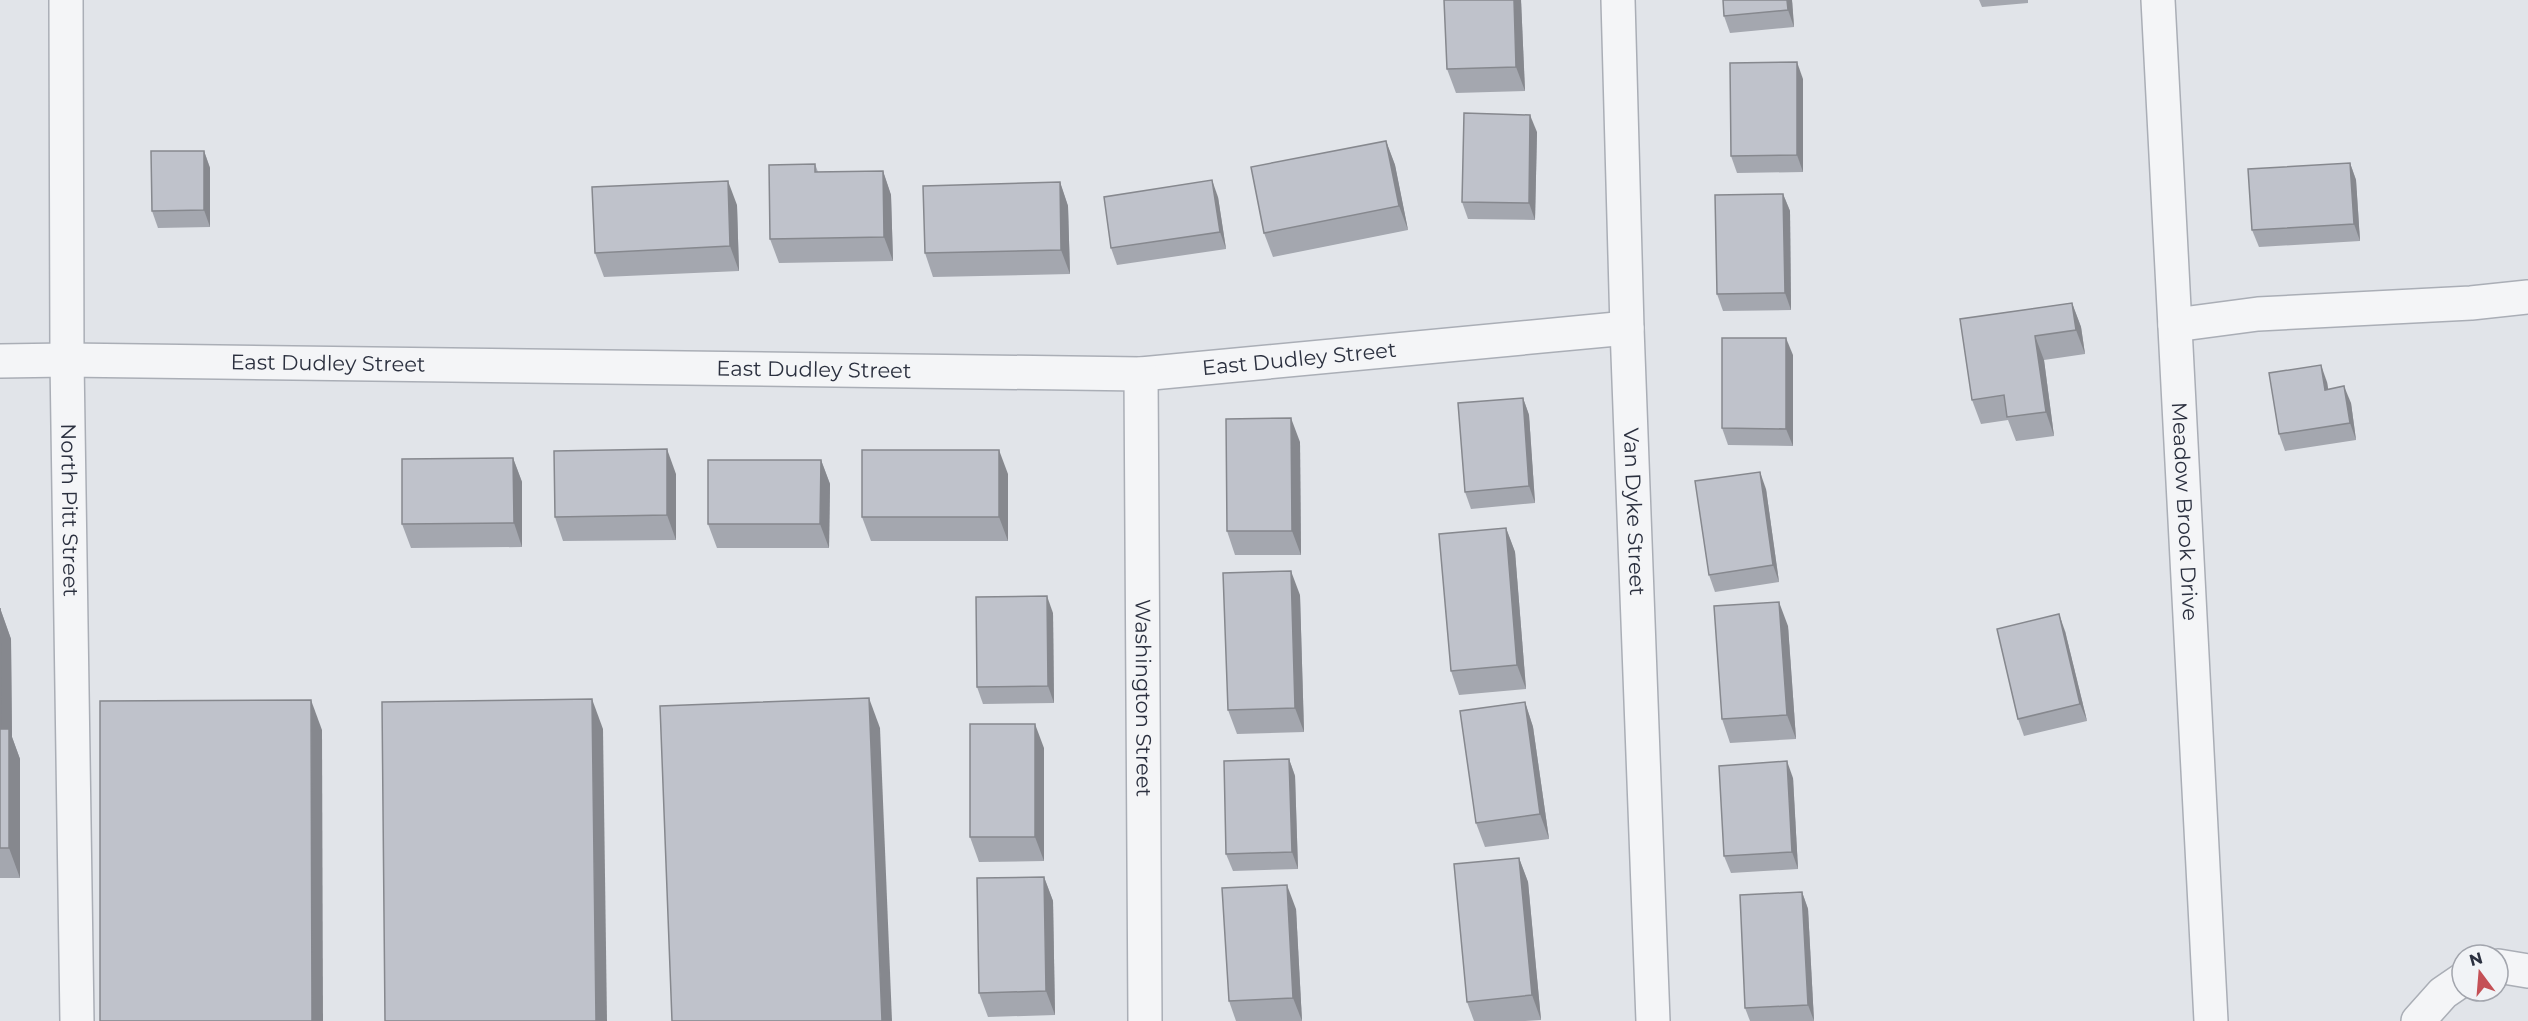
<svg xmlns="http://www.w3.org/2000/svg" width="2528" height="1021" viewBox="0 0 2528 1021" font-family="Montserrat,sans-serif">
	<style>
		.lines { fill: none; stroke-linecap: round; stroke-linejoin: round }
		.minor-casing { stroke: #aaaeb6; stroke-width: 36 }
		.minor { stroke: #f4f5f7; stroke-width: 33 }
		.wall { fill: #a4a7af }
		.shaded-wall { fill: #86888e }
		.building { fill: #bfc2cb; stroke: #86888e; stroke-width: 1.5 }
		.labels { text-anchor: middle; stroke-width: 4.5; stroke-linejoin: round; paint-order: stroke }
		.street-label { font-size: 21px; fill: #2b303f; stroke: #f1f3f6 }
	</style>
	<rect width="100%" height="100%" fill="#e1e4e9"/>
	<g class="lines">
		<g class="minor-casing">
			<g id="minor">
				<path id="s1" d="M66,0L67,360L77,1021"/>
				<path id="s2" d="M1618,0L1627,328L1653,1021"/>
				<path id="s3" d="M2158,0L2211,1021"/>
				<polyline points="2175,325 2258,314 2471,303 2528,297"/>
				<path id="s4" d="M0,361L67,360L1141,374L1627,328"/>
				<path id="s5" d="M1141,374L1145,1021"/>
				<polyline points="2498,966 2528,971"/>
				<polyline points="2418,1021 2443,993 2462,980"/>
			</g>
		</g>
		<use href="#minor" class="minor"/>
	</g>
	<g class="wall">
		<polygon points="1444,0 1521,0 1525,91 1456,93 1447,69"/>
		<polygon points="1723,0 1792,0 1794,27 1730,33 1724,16"/>
		<polygon points="1979,0 2028,0 2028,3 1982,7"/>
		<polygon points="1803,79 1803,172 1737,173 1731,156"/>
		<polygon points="1537,132 1535,220 1468,219 1462,202"/>
		<polygon points="1386,141 1395,165 1408,230 1273,257 1264,233"/>
		<polygon points="204,151 210,168 210,227 158,228 152,211"/>
		<polygon points="2350,163 2356,180 2360,241 2259,247 2252,230"/>
		<polygon points="815,164 818,172 883,171 891,195 893,261 779,263 770,239"/>
		<polygon points="1060,182 1068,206 1070,274 933,277 925,253"/>
		<polygon points="1783,194 1790,211 1791,310 1723,311 1717,294"/>
		<polygon points="1218,197 1226,249 1117,265 1111,248"/>
		<polygon points="737,205 739,271 604,277 595,253"/>
		<polygon points="2072,303 2081,327 2085,354 2044,360 2054,436 2016,441 2008,420 1981,424 1972,400 1960,319"/>
		<polygon points="1793,355 1793,446 1728,445 1722,428"/>
		<polygon points="2327,382 2328,389 2351,403 2356,440 2285,451 2279,434"/>
		<polygon points="1523,398 1529,415 1535,503 1471,509 1465,492"/>
		<polygon points="1300,442 1301,555 1235,555 1227,531"/>
		<polygon points="513,458 522,482 522,547 411,548 402,524"/>
		<polygon points="821,460 830,484 829,548 717,548 708,524"/>
		<polygon points="676,474 676,540 563,541 555,517"/>
		<polygon points="1008,474 1008,541 871,541 862,517"/>
		<polygon points="1766,489 1779,582 1715,592 1709,575"/>
		<polygon points="1506,528 1515,552 1526,689 1459,695 1451,671"/>
		<polygon points="1300,595 1304,732 1237,734 1228,710"/>
		<polygon points="0,608 11,639 12,737 20,759 20,878 0,878"/>
		<polygon points="1053,613 1054,703 983,704 977,687"/>
		<polygon points="1788,626 1796,739 1730,743 1722,719"/>
		<polygon points="2065,631 2087,721 2024,736 2018,719"/>
		<polygon points="1525,702 1533,727 1549,839 1485,847 1476,823"/>
		<polygon points="1044,748 1044,861 979,862 970,837"/>
		<polygon points="1289,759 1295,776 1298,869 1233,871 1226,854"/>
		<polygon points="1793,778 1798,869 1731,873 1724,856"/>
		<polygon points="1519,858 1528,882 1541,1020 1525,1021 1474,1021 1467,1002"/>
		<polygon points="1044,877 1053,901 1055,1015 988,1017 979,993"/>
		<polygon points="1802,892 1808,909 1814,1021 1750,1021 1745,1008"/>
		<polygon points="1296,909 1302,1021 1236,1021 1229,1001"/>
	</g>
	<g class="shaded-wall">
		<polygon points="1514,0 1521,0 1525,91 1516,67"/>
		<polygon points="1787,0 1792,0 1794,27 1788,10"/>
		<polygon points="1797,62 1803,79 1803,172 1797,155"/>
		<polygon points="1530,115 1537,132 1535,220 1529,203"/>
		<polygon points="1386,141 1395,165 1408,230 1399,206"/>
		<polygon points="204,151 210,168 210,227 204,210"/>
		<polygon points="2350,163 2356,180 2360,241 2354,224"/>
		<polygon points="883,171 891,195 893,261 884,237"/>
		<polygon points="1212,180 1218,197 1226,249 1220,232"/>
		<polygon points="728,181 737,205 739,271 730,246"/>
		<polygon points="1060,182 1068,206 1070,274 1061,250"/>
		<polygon points="1783,194 1790,211 1791,310 1785,293"/>
		<polygon points="2072,303 2081,327 2085,354 2076,330"/>
		<polygon points="2035,336 2044,360 2054,436 2046,412"/>
		<polygon points="1786,338 1793,355 1793,446 1786,429"/>
		<polygon points="2321,365 2327,382 2331,407 2325,390"/>
		<polygon points="2344,386 2351,403 2356,440 2350,423"/>
		<polygon points="1523,398 1529,415 1535,503 1529,486"/>
		<polygon points="1291,418 1300,442 1301,555 1292,531"/>
		<polygon points="667,449 676,474 676,540 667,515"/>
		<polygon points="999,450 1008,474 1008,541 999,517"/>
		<polygon points="513,458 522,482 522,547 514,523"/>
		<polygon points="821,460 830,484 829,548 820,524"/>
		<polygon points="1760,472 1766,489 1779,582 1773,565"/>
		<polygon points="1506,528 1515,552 1526,689 1517,665"/>
		<polygon points="1291,571 1300,595 1304,732 1295,708"/>
		<polygon points="1047,596 1053,613 1054,703 1048,686"/>
		<polygon points="1779,602 1788,626 1796,739 1787,715"/>
		<polygon points="0,608 11,639 12,737 20,759 20,878 9,848 1,729"/>
		<polygon points="2059,614 2065,631 2087,721 2080,704"/>
		<polygon points="869,698 880,728 892,1021 882,1021"/>
		<polygon points="592,699 603,729 607,1021 596,1021"/>
		<polygon points="311,700 322,730 323,1021 312,1021"/>
		<polygon points="1525,702 1533,727 1549,839 1540,814"/>
		<polygon points="1035,724 1044,748 1044,861 1035,837"/>
		<polygon points="1289,759 1295,776 1298,869 1292,852"/>
		<polygon points="1787,761 1793,778 1798,869 1792,852"/>
		<polygon points="1519,858 1528,882 1541,1020 1532,995"/>
		<polygon points="1044,877 1053,901 1055,1015 1046,991"/>
		<polygon points="1287,885 1296,909 1302,1021 1293,998"/>
		<polygon points="1802,892 1808,909 1814,1021 1808,1005"/>
	</g>
	<g class="building">
		<polygon points="1444,0 1514,0 1516,67 1447,69"/>
		<polygon points="1723,0 1787,0 1788,10 1724,16"/>
		<polygon points="1797,62 1797,155 1731,156 1730,63"/>
		<polygon points="1464,113 1530,115 1529,203 1462,202"/>
		<polygon points="1386,141 1399,206 1264,233 1251,167"/>
		<polygon points="151,151 204,151 204,210 152,211"/>
		<polygon points="2350,163 2354,224 2252,230 2248,169"/>
		<polygon points="815,164 815,172 883,171 884,237 770,239 769,165"/>
		<polygon points="1212,180 1220,232 1111,248 1104,197"/>
		<polygon points="728,181 730,246 595,253 592,187"/>
		<polygon points="1060,182 1061,250 925,253 923,186"/>
		<polygon points="1783,194 1785,293 1717,294 1715,195"/>
		<polygon points="2072,303 2076,330 2035,336 2046,412 2007,417 2004,395 1972,400 1960,319"/>
		<polygon points="1722,338 1786,338 1786,429 1722,428"/>
		<polygon points="2321,365 2325,390 2344,386 2350,423 2279,434 2269,373"/>
		<polygon points="1523,398 1529,486 1465,492 1458,403"/>
		<polygon points="1291,418 1292,531 1227,531 1226,419"/>
		<polygon points="667,449 667,515 555,517 554,451"/>
		<rect x="862" y="450" width="137" height="67"/>
		<polygon points="513,458 514,523 402,524 402,459"/>
		<polygon points="708,460 821,460 820,524 708,524"/>
		<polygon points="1760,472 1773,565 1709,575 1695,481"/>
		<polygon points="1506,528 1517,665 1451,671 1439,534"/>
		<polygon points="1291,571 1295,708 1228,710 1223,573"/>
		<polygon points="1047,596 1048,686 977,687 976,597"/>
		<polygon points="1779,602 1787,715 1722,719 1714,606"/>
		<polygon points="0,608 1,729 9,729 9,848 0,848"/>
		<polygon points="2059,614 2080,704 2018,719 1997,629"/>
		<polygon points="869,698 882,1021 672,1021 660,706"/>
		<polygon points="592,699 596,1021 385,1021 382,702"/>
		<polygon points="311,700 312,1021 100,1021 100,701"/>
		<polygon points="1525,702 1540,814 1476,823 1460,711"/>
		<rect x="970" y="724" width="65" height="113"/>
		<polygon points="1289,759 1292,852 1226,854 1224,761"/>
		<polygon points="1787,761 1792,852 1724,856 1719,766"/>
		<polygon points="1519,858 1532,995 1467,1002 1454,864"/>
		<polygon points="1044,877 1046,991 979,993 977,878"/>
		<polygon points="1287,885 1293,998 1229,1001 1222,888"/>
		<polygon points="1802,892 1808,1005 1745,1008 1740,895"/>
	</g>
	<g class="labels">
		<g class="street-label">
			<text dy="7" stroke="none"><textPath href="#s4" startOffset="1300">East Dudley Street</textPath></text>
			<text dy="7" stroke="none"><textPath href="#s4" startOffset="328">East Dudley Street</textPath></text>
			<text dy="7" stroke="none"><textPath href="#s4" startOffset="814">East Dudley Street</textPath></text>
			<text dy="7" stroke="none"><textPath href="#s1" startOffset="510">North Pitt Street</textPath></text>
			<text dy="7" stroke="none"><textPath href="#s2" startOffset="512">Van Dyke Street</textPath></text>
			<text dy="7" stroke="none"><textPath href="#s3" startOffset="512">Meadow Brook Drive</textPath></text>
			<text dy="7" stroke="none"><textPath href="#s5" startOffset="324">Washington Street</textPath></text>
		</g>
	</g>
	<g transform="translate(2480 973) rotate(344)"><circle r="28" fill="#f1f3f6" stroke="#a2a5ad" stroke-width="1.5"/>
	<path d="M0-4.5L10 22L0 15L-10 22Z" fill="#c45056"/>
	<text y="-9" font-size="16" font-weight="bold" text-anchor="middle" fill="#2b303f">N</text>
	</g>
</svg>
